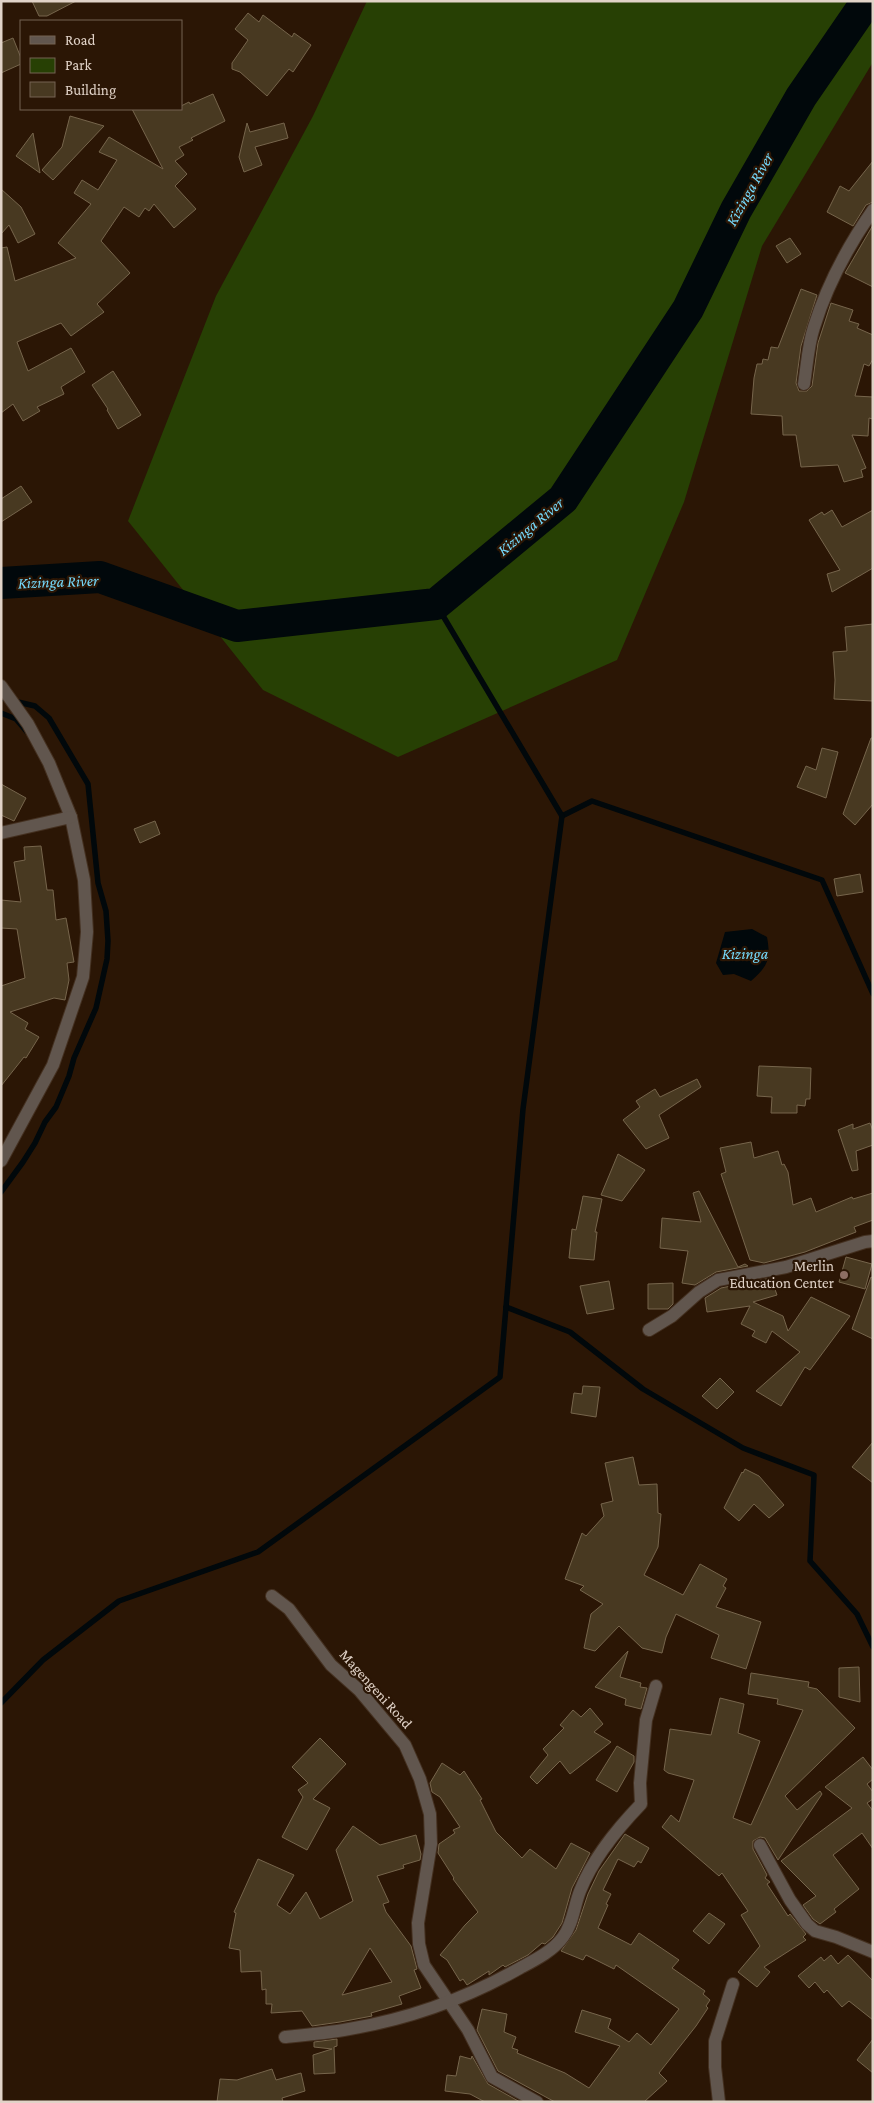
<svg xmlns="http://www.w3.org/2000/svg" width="874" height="2103" viewBox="0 0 874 2103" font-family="'Crimson Pro',serif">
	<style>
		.green { fill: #274004 }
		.water { fill: #01080b }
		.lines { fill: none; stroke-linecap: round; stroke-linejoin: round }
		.stream { stroke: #01080b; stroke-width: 5.5 }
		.river { stroke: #01080b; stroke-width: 32 }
		.building { fill: #483921; stroke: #76654c; fill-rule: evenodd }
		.minor-casing { stroke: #443020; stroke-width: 14 }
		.minor { stroke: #61564e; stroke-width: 12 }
		.education-dot { fill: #8d6e63; stroke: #2b1605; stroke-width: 2 }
		.labels { text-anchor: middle; stroke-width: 4.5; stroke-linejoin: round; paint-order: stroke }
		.poi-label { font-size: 15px; fill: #e1d3c8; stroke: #2b1605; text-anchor: end }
		.street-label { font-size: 15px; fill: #e1d3c8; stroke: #2b1605 }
		.water-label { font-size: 16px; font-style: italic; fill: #75dafc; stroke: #2b1605 }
	</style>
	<rect width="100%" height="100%" fill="#2b1605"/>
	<polygon class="green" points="367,1 873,1 873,62 762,246 684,502 617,660 398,757 263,690 128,521 216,296 313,116"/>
	<path class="water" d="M752,929L767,937C771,959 768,966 751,981L734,974L723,975L716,963L725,932Z"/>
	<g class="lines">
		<g class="stream">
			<polyline points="1,698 35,706 49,718 88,784 98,883 106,911 108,941 107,959 96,1008 74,1058 69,1076 56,1107 45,1122 35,1143 23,1162 1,1192"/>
			<polyline points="1,713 16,719 27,732"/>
			<polyline points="562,816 592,801 822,880 873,994"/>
			<polyline points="506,1307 570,1332 643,1389 743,1448 814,1475 810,1561 857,1614 873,1647"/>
			<polyline points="1,1703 43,1660 119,1601 258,1552 500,1377 523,1109 562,816 436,604"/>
		</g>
		<polyline class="river" points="1,583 100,577 237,626 436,604 563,499 688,309 736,210 801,97 867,1"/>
	</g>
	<g class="building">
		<polygon points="32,1 76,1 47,16 39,16"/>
		<polygon points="248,13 259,22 263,15 292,37 294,33 311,45 293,72 289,69 267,96 240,72 232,69 232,63 248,40 235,29"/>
		<polygon points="13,38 21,58 21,64 1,73 1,43"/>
		<polygon points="213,94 225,121 191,138 193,140 179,147 184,155 175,161 187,174 175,186 196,209 174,228 154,204 149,211 145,208 139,217 124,207 101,241 130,273 97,304 104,312 71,336 61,323 17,342 28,371 71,348 85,372 61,387 64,394 37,407 40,411 23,421 13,404 1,413 1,248 7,247 15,281 76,258 58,243 91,204 74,193 82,180 98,190 117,160 99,152 109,137 163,169 132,109 181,109 181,106 189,102 190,104"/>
		<polygon points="70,116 104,126 53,180 42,170 62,147"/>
		<polygon points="247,123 250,132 284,123 288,138 255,147 262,165 244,172 239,157"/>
		<polygon points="33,133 40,173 16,156"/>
		<polygon points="873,161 873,202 866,205 853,226 827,212 840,186 849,191"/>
		<polygon points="1,189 21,207 35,234 18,243 9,225 1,234"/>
		<polygon points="873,225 873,287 845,273"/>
		<polygon points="790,238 801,254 787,263 776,246"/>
		<polygon points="801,289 817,295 801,346 796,383 799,391 807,391 812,386 818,343 831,303 853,310 849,321 859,324 857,328 873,335 873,359 869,366 864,364 855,396 873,397 873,419 869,418 868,436 852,435 866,468 861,470 863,477 844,482 838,465 801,467 796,435 783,435 782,416 751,414 754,378 757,364 762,364 763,359 768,360 771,347 778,348"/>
		<polygon points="113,371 141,415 118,429 107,410 108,409 92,385"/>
		<polygon points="21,486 32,502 1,522 1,499"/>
		<polygon points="832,510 842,527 873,510 873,568 832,592 827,574 840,570 809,520 822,512 824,515"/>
		<polygon points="873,624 873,701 834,699 835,680 833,652 847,651 845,627"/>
		<polygon points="871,738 873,738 873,804 855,825 843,814"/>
		<polygon points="822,748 838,752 826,798 797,787 806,766 816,770"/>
		<polygon points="1,784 26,798 14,821 1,815"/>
		<polygon points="155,821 160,834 140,843 134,829"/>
		<polygon points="41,846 47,890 53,890 56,920 66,918 74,962 67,963 69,980 65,1000 54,998 10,1012 28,1023 25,1029 39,1037 26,1058 24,1057 1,1086 1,986 25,978 17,929 1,928 1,900 21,902 14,862 25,860 24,847"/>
		<polygon points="860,874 863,892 837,896 834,879"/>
		<polygon points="759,1066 811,1068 810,1099 806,1099 805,1106 797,1105 797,1113 771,1113 772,1097 757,1096"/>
		<polygon points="697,1079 701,1087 659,1115 669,1138 646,1149 623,1120 640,1107 636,1101 655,1089 660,1097"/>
		<polygon points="870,1123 873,1131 873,1145 856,1151 858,1170 852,1171 838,1130 853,1124 853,1129"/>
		<polygon points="751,1142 754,1158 778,1151 782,1165 784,1164 788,1172 793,1205 811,1198 816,1212 852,1197 853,1199 873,1193 873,1220 854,1227 856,1232 805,1252 764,1263 750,1260 721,1174 726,1172 720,1148"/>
		<polygon points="618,1154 645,1170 622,1201 601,1195"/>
		<polygon points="699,1191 738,1267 745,1264 748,1266 716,1272 695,1285 682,1283 688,1251 660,1248 662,1218 701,1222 693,1193"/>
		<polygon points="583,1196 602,1199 595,1232 597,1232 594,1260 569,1258 572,1229 576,1230"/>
		<polygon points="846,1257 872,1264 865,1289 839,1282"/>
		<polygon points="871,1277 873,1278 873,1339 852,1329"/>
		<polygon points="771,1278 777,1295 753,1302 783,1316 788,1331 811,1297 850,1316 810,1370 805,1367 781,1406 756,1391 800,1352 772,1331 766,1343 752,1336 755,1331 741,1324 750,1306 707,1312 705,1298 721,1288"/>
		<polygon points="609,1281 614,1309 587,1314 580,1286"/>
		<polygon points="673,1283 673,1304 668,1309 648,1309 648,1284"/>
		<polygon points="720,1378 734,1392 717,1409 702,1396"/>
		<polygon points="583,1386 600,1387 596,1417 571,1413 574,1393 582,1394"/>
		<polygon points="873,1442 873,1483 852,1467"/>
		<polygon points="633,1457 639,1485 657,1484 658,1513 661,1514 658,1547 644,1575 683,1595 700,1564 727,1579 723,1586 726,1588 716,1607 761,1622 746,1669 711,1658 719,1635 676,1614 666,1637 662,1653 642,1648 619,1626 595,1651 584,1648 591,1614 603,1604 580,1590 584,1586 565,1579 582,1533 586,1536 604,1516 601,1504 613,1501 605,1463"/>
		<polygon points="745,1469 759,1476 784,1505 769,1518 754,1504 739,1521 724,1508 742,1472 743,1473"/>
		<polygon points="628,1651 620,1677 641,1683 640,1687 647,1688 641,1709 625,1705 626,1699 595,1687"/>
		<polygon points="859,1667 860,1702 839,1697 839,1668"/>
		<polygon points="751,1673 809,1682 808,1687 817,1689 855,1728 785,1796 797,1810 820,1791 822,1794 778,1860 765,1838 760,1837 753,1841 753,1849 767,1875 765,1878 770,1882 767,1884 788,1916 790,1914 806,1934 803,1937 806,1940 764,1967 770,1972 757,1987 738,1972 760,1946 741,1915 748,1911 722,1873 719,1876 662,1827 671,1815 679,1822 694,1780 668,1773 664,1770 670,1729 711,1735 720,1698 744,1704 738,1733 760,1741 733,1818 751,1825 803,1710 777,1704 778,1699 748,1694"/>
		<polygon points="590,1708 603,1724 594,1732 611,1742 570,1774 560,1761 537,1784 530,1777 548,1755 543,1749 564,1728 560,1725 573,1710 581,1717"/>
		<polygon points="320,1738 346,1764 313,1799 330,1808 307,1850 282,1837 303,1797 298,1790 308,1783 292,1767"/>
		<polygon points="617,1746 634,1756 634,1762 617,1792 596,1780"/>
		<polygon points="863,1757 873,1770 873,1779 867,1784 873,1792 873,1799 867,1803 873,1811 873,1849 862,1833 833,1855 859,1889 834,1909 836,1912 820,1924 813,1919 803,1905 816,1896 781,1861 852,1808 825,1787"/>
		<polygon points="442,1763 460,1775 464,1771 482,1799 480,1800 496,1832 522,1858 530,1849 556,1869 571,1843 590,1853 572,1888 562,1923 553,1937 545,1944 542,1943 528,1955 505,1967 503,1965 489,1975 489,1971 467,1985 463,1979 460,1981 447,1960 440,1955 465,1925 478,1912 453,1879 454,1878 438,1853 439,1844 455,1833 453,1830 460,1827 440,1797 432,1792 430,1783"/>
		<path d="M353,1826L380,1845L416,1835L421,1854L420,1860L403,1865L404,1868L377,1876L389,1902L383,1904L386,1912L411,1946L417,1969L414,1970L421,1988L399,1996L402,2004L371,2013L372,2016L340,2022L312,2026L302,2011L271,2013L272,2004H266V1989L262,1990L261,1971L241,1972L240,1950L229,1948L236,1913L234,1912L258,1859L294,1875L277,1905L290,1914L306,1892L320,1919L353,1901L336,1850ZM370,1948L392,1982L342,1995Z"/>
		<polygon points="625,1834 649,1848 641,1863 638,1861 634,1867 618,1859 603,1890 611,1894 606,1904 608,1905 598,1928 631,1945 639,1933 679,1960 672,1968 705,1991 703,1994 710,2000 706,2006 708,2008 696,2026 659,2073 667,2081 644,2102 555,2102 498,2071 477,2030 482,2009 507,2014 504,2032 516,2037 512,2048 518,2050 517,2053 565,2073 589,2088 620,2046 575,2032 582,2010 611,2019 608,2028 629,2042 637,2033 651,2045 679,2009 616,1965 614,1969 586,1955 583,1960 561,1951 576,1930 588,1894 599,1871"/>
		<polygon points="709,1913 725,1924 709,1944 693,1931"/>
		<polygon points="831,1955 838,1964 848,1955 873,1981 873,2020 849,2001 842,2007 827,1990 824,1993 815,1982 809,1988 798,1976 821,1957 824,1961"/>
		<polygon points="337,2039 337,2046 334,2047 335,2073 314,2074 313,2055 332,2049 314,2047 314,2042"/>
		<polygon points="873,2039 873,2073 857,2060"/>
		<polygon points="460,2056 471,2059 472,2056 488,2084 520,2102 485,2102 470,2094 445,2091 447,2075 456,2076"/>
		<polygon points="272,2069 276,2080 301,2073 305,2091 282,2098 283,2102 217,2102 220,2079 237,2080"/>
	</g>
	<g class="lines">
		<g class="minor-casing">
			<g id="minor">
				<path d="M804,384C807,365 808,345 814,327C827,285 848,246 873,210"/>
				<polyline points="1,686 28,724 49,763 71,817 84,880 87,932 83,977 53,1065 1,1161"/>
				<polyline points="1,833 71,817"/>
				<polyline points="649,1330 672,1316 699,1292 718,1280 786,1267 865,1242 873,1241"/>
				<polyline points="272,1596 289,1609 331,1665 359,1690 405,1745 420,1779 430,1814 431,1844 418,1923 419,1944 424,1965 468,2030 492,2077 537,2102"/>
				<polyline points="760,1845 790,1900 807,1924 815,1931 836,1937 873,1952"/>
				<path d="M285,2037C306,2035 328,2033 349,2029C409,2019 467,1998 520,1968C535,1960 553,1951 563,1937C573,1924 574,1906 580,1891C593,1858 616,1830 641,1804L640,1783L646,1720L656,1686"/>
				<polyline points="719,2102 715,2067 715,2041 733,1984"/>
			</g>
		</g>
		<use href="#minor" class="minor"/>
	</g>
	<circle class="education-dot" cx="844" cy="1275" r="5"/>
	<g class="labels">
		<g class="poi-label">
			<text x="834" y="1271">Merlin<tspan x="834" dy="17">Education Center</tspan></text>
		</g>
		<g class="street-label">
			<text transform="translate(376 1689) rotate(48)" y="5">Magengeni Road</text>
		</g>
		<g class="water-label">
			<text transform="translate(749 189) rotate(-61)" y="6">Kizinga River</text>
			<text transform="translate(530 526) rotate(-40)" y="6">Kizinga River</text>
			<text transform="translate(58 581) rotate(-2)" y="6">Kizinga River</text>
			<text x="745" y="959">Kizinga</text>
		</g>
	</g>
	<rect width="874" height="2103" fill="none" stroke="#e1d3c8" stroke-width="5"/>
	<rect x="20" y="20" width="162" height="90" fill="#2b1605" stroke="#746253"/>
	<rect x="30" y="36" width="25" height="8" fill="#61564e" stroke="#746253"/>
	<text x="65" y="45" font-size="15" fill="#e1d3c8">Road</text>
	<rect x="30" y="58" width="25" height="15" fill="#274004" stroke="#746253"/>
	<text x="65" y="70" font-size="15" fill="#e1d3c8">Park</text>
	<rect x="30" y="82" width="25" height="15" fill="#483921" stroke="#746253"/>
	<text x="65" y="95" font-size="15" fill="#e1d3c8">Building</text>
</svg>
